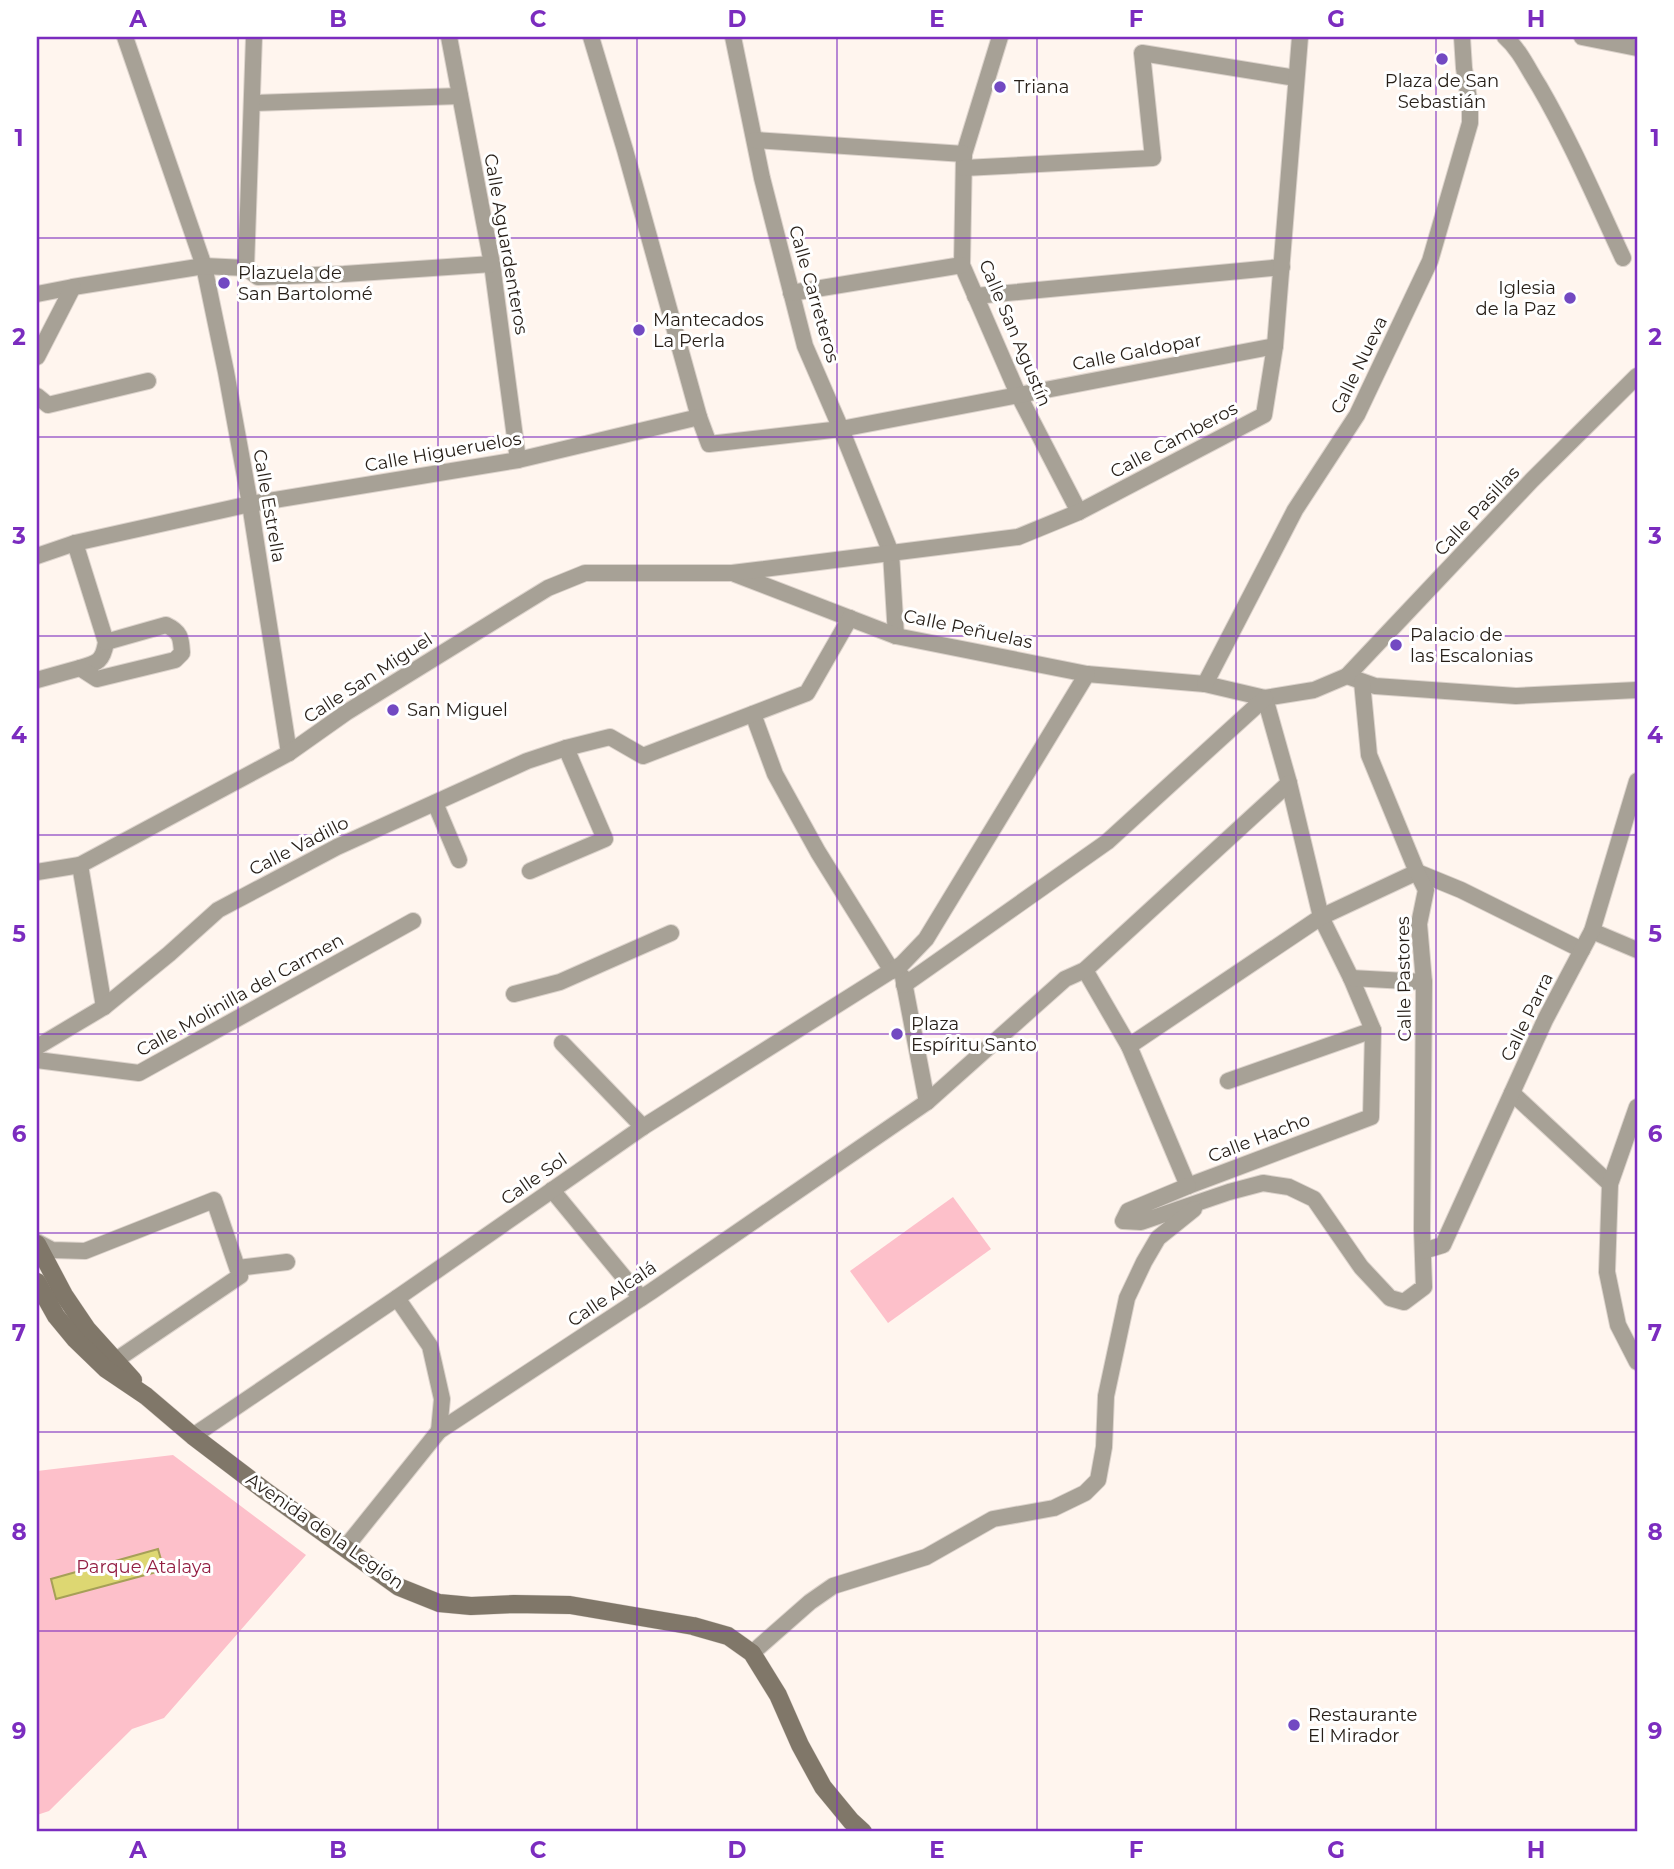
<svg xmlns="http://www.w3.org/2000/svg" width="1674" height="1869" viewBox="0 0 1674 1869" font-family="Montserrat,sans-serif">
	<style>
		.green { fill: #fdc0ca }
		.water { fill: #ddd772; stroke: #a6a057; stroke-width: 2 }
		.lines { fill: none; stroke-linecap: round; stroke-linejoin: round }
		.street-casing { stroke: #dcd3cc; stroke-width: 18 }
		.secondary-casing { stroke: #dcd3cc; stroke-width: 19 }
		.street { stroke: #a7a196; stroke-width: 16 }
		.secondary { stroke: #807769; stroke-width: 18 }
		.grid { fill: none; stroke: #7b2cbf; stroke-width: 2; stroke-opacity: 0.55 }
		.poi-dot { fill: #7249c2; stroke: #fff; stroke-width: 2.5 }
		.labels { text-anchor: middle; stroke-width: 6; stroke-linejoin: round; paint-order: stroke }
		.poi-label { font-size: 18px; fill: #261e17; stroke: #fff; text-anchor: start }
		.street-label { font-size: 18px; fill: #261e17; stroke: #fff }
		.park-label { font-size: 18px; fill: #941f43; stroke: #fff }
		.neatline { fill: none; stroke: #7b2cbf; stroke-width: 2.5 }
		.grid-label { font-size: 23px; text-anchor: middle; font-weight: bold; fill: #7b2cbf }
	</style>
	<rect width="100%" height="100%" fill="#fff5ee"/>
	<g class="green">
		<polygon points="953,1197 991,1249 888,1323 850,1271"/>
		<polygon points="173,1455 306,1555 164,1718 132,1729 49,1811 37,1815 37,1471"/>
	</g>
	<polygon class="water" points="158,1549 164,1570 56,1599 51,1579"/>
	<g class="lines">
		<g class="street-casing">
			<g id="street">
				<polyline points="125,37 204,266 226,372 250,504 289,753"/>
				<polyline points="449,37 492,264 518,460"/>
				<polyline points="591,37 625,150 699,417"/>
				<polyline points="733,37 762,178 805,346 841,429 891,553 896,636"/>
				<polyline points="1000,37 964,154 962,265 1018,394 1079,512"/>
				<path d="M1505,37C1520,50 1528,69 1539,86C1571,141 1596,200 1623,258"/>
				<polyline points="1582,37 1637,48"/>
				<polyline points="252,103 460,96"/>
				<polyline points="755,140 964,154"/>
				<polyline points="964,168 1153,158 1142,53 1296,78"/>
				<polyline points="246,268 258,277 344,274 492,264"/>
				<polyline points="246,268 254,37"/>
				<polyline points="791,293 962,265"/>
				<polyline points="37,294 73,287 204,266 246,268"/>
				<polyline points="975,296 1282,267"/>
				<polyline points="37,357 73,287"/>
				<polyline points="37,396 48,405 148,381"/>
				<path d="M75,543L106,642C103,661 98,663 80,668"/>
				<polyline points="37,556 75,543 250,504 518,460 699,417 709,444 841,429 1275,346"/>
				<polyline points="735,574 896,636 1087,674 1205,684 1265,698 1314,690 1347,676 1375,686 1516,696 1637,690"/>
				<polyline points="1347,676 1532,480 1637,376"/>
				<path d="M37,680L80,668L97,679L175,660L182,653C181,638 181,632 166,625L106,642"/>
				<polyline points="1205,684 1295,510 1357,415 1430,261 1470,123 1470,106 1464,68 1462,37"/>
				<polyline points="753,714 775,774 818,852 892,971"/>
				<polyline points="435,803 459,860"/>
				<polyline points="80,865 104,1007"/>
				<polyline points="530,871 605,839 566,748"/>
				<polyline points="37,872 80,865 289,753 347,712 548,588 585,573 732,573 1018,537 1079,512 1264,415 1275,346 1300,37"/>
				<polyline points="1592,931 1637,950"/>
				<polyline points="1085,970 1129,1046 1188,1186 1371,1117 1373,1030 1351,978 1321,917 1289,783 1265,698"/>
				<polyline points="903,977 927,1102"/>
				<polyline points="1351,978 1424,982"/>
				<polyline points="904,985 1107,842 1265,698"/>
				<polyline points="514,994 560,982 671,933"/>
				<polyline points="562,1043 643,1127"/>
				<polyline points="1129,1046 1321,917 1417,872 1461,890 1582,950"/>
				<polyline points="37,1047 104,1007 169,954 218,910 337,847 527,761 566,748 610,737 643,756 807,693 850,618"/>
				<polyline points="37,1060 139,1073 413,921"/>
				<polyline points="1228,1081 1373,1030"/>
				<polyline points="1512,1093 1610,1184"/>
				<polyline points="1637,1107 1610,1184 1607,1272 1618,1325 1637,1362"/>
				<polyline points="1188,1186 1128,1211 1123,1221 1141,1222 1229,1192 1263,1183 1289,1187 1314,1199 1361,1267 1390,1298 1404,1302 1424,1287 1422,1230 1424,982 1419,924 1426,890 1417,872 1369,755 1362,682"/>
				<polyline points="552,1190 641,1298"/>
				<polyline points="37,1242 52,1250 85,1251 214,1200 240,1276 116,1360"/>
				<polyline points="1423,1251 1443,1245 1545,1020 1592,931 1637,781"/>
				<polyline points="238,1268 287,1262"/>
				<polyline points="397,1298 430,1346 442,1399 439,1431"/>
				<polyline points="193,1436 397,1298 643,1127 902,964 926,939 1087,674"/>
				<polyline points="345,1548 439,1431 652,1291 927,1102 1065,979 1085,970 1289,783"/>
				<polyline points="752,1653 810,1602 833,1586 926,1557 993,1519 1054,1508 1085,1493 1098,1480 1104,1447 1106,1396 1127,1298 1144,1262 1158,1238 1194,1209"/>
			</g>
		</g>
		<g class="secondary-casing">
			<g id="secondary">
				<polyline points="37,1244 64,1295 87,1329 133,1380"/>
				<polyline points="37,1282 56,1316 75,1339 106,1369 146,1396 193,1436 264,1490 399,1587 439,1603 471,1606 514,1604 570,1605 693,1626 728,1636 752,1653 778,1695 800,1745 823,1787 851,1821 863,1832"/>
			</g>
		</g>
		<use href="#street" class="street"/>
		<use href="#secondary" class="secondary"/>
	</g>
	<path class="grid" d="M238,37V1832M438,37V1832M637,37V1832M837,37V1832M1037,37V1832M1236,37V1832M1436,37V1832M37,238H1637M37,437H1637M37,636H1637M37,835H1637M37,1034H1637M37,1233H1637M37,1432H1637M37,1631H1637"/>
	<g class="poi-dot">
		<circle cx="1442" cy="59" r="7"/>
		<circle cx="1000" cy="87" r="7"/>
		<circle cx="224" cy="283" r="7"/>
		<circle cx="1570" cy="298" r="7"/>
		<circle cx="639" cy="330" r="7"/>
		<circle cx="1396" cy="645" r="7"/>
		<circle cx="393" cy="710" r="7"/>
		<circle cx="897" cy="1034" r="7"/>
		<circle cx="1294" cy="1725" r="7"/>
	</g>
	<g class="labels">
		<g class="poi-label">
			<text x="1442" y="87" text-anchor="middle">Plaza de San<tspan x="1442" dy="21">Sebastián</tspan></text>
			<text x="1014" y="93">Triana</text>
			<text x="238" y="279">Plazuela de<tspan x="238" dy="21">San Bartolomé</tspan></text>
			<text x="1556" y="294" text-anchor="end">Iglesia<tspan x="1556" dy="21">de la Paz</tspan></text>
			<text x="653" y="326">Mantecados<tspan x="653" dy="21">La Perla</tspan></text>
			<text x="1410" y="641">Palacio de<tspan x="1410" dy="21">las Escalonias</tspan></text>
			<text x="407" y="716">San Miguel</text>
			<text x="911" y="1030">Plaza<tspan x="911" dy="21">Espíritu Santo</tspan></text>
			<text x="1308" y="1721">Restaurante<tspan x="1308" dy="21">El Mirador</tspan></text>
		</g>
		<g class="street-label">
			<text transform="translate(506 244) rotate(80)" y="6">Calle Aguardenteros</text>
			<text transform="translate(814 294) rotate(74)" y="6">Calle Carreteros</text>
			<text transform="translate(1015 333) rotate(67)" y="6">Calle San Agustín</text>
			<text transform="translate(1137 352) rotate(-11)" y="6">Calle Galdopar</text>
			<text transform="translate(1359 365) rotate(-64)" y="6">Calle Nueva</text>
			<text transform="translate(1174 440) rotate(-28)" y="6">Calle Camberos</text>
			<text transform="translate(443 452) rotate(-10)" y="6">Calle Higueruelos</text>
			<text transform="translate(269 506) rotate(80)" y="6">Calle Estrella</text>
			<text transform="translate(1477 511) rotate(-47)" y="6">Calle Pasillas</text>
			<text transform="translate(968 629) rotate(12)" y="6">Calle Peñuelas</text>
			<text transform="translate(368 678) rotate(-33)" y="6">Calle San Miguel</text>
			<text transform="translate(299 846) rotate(-27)" y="6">Calle Vadillo</text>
			<text transform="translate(1404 979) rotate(-91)" y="6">Calle Pastores</text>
			<text transform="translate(240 995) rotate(-29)" y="6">Calle Molinilla del Carmen</text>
			<text transform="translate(1527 1017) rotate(-64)" y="6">Calle Parra</text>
			<text transform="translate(1259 1138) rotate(-21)" y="6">Calle Hacho</text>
			<text transform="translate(534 1179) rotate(-35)" y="6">Calle Sol</text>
			<text transform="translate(612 1294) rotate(-34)" y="6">Calle Alcalá</text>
			<text transform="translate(325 1531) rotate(35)" y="6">Avenida de la Legión</text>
		</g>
		<g class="park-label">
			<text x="144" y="1573">Parque Atalaya</text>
		</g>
	</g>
	<rect width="1674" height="1869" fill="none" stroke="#ffffff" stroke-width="77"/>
	<rect x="38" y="38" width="1598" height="1792" class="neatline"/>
	<g class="grid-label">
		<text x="138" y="27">A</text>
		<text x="338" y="27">B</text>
		<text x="538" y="27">C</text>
		<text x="737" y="27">D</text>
		<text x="937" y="27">E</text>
		<text x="1136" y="27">F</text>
		<text x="1336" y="27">G</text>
		<text x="1536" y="27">H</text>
		<text x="19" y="146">1</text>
		<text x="1655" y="146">1</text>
		<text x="19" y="345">2</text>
		<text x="1655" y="345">2</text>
		<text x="19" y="544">3</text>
		<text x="1655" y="544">3</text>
		<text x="19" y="743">4</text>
		<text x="1655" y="743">4</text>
		<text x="19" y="942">5</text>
		<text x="1655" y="942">5</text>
		<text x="19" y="1142">6</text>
		<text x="1655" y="1142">6</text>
		<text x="19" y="1341">7</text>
		<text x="1655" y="1341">7</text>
		<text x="19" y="1540">8</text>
		<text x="1655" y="1540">8</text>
		<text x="19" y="1739">9</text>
		<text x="1655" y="1739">9</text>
		<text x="138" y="1858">A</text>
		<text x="338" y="1858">B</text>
		<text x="538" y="1858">C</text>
		<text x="737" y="1858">D</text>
		<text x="937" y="1858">E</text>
		<text x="1136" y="1858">F</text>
		<text x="1336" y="1858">G</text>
		<text x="1536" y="1858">H</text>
	</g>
</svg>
